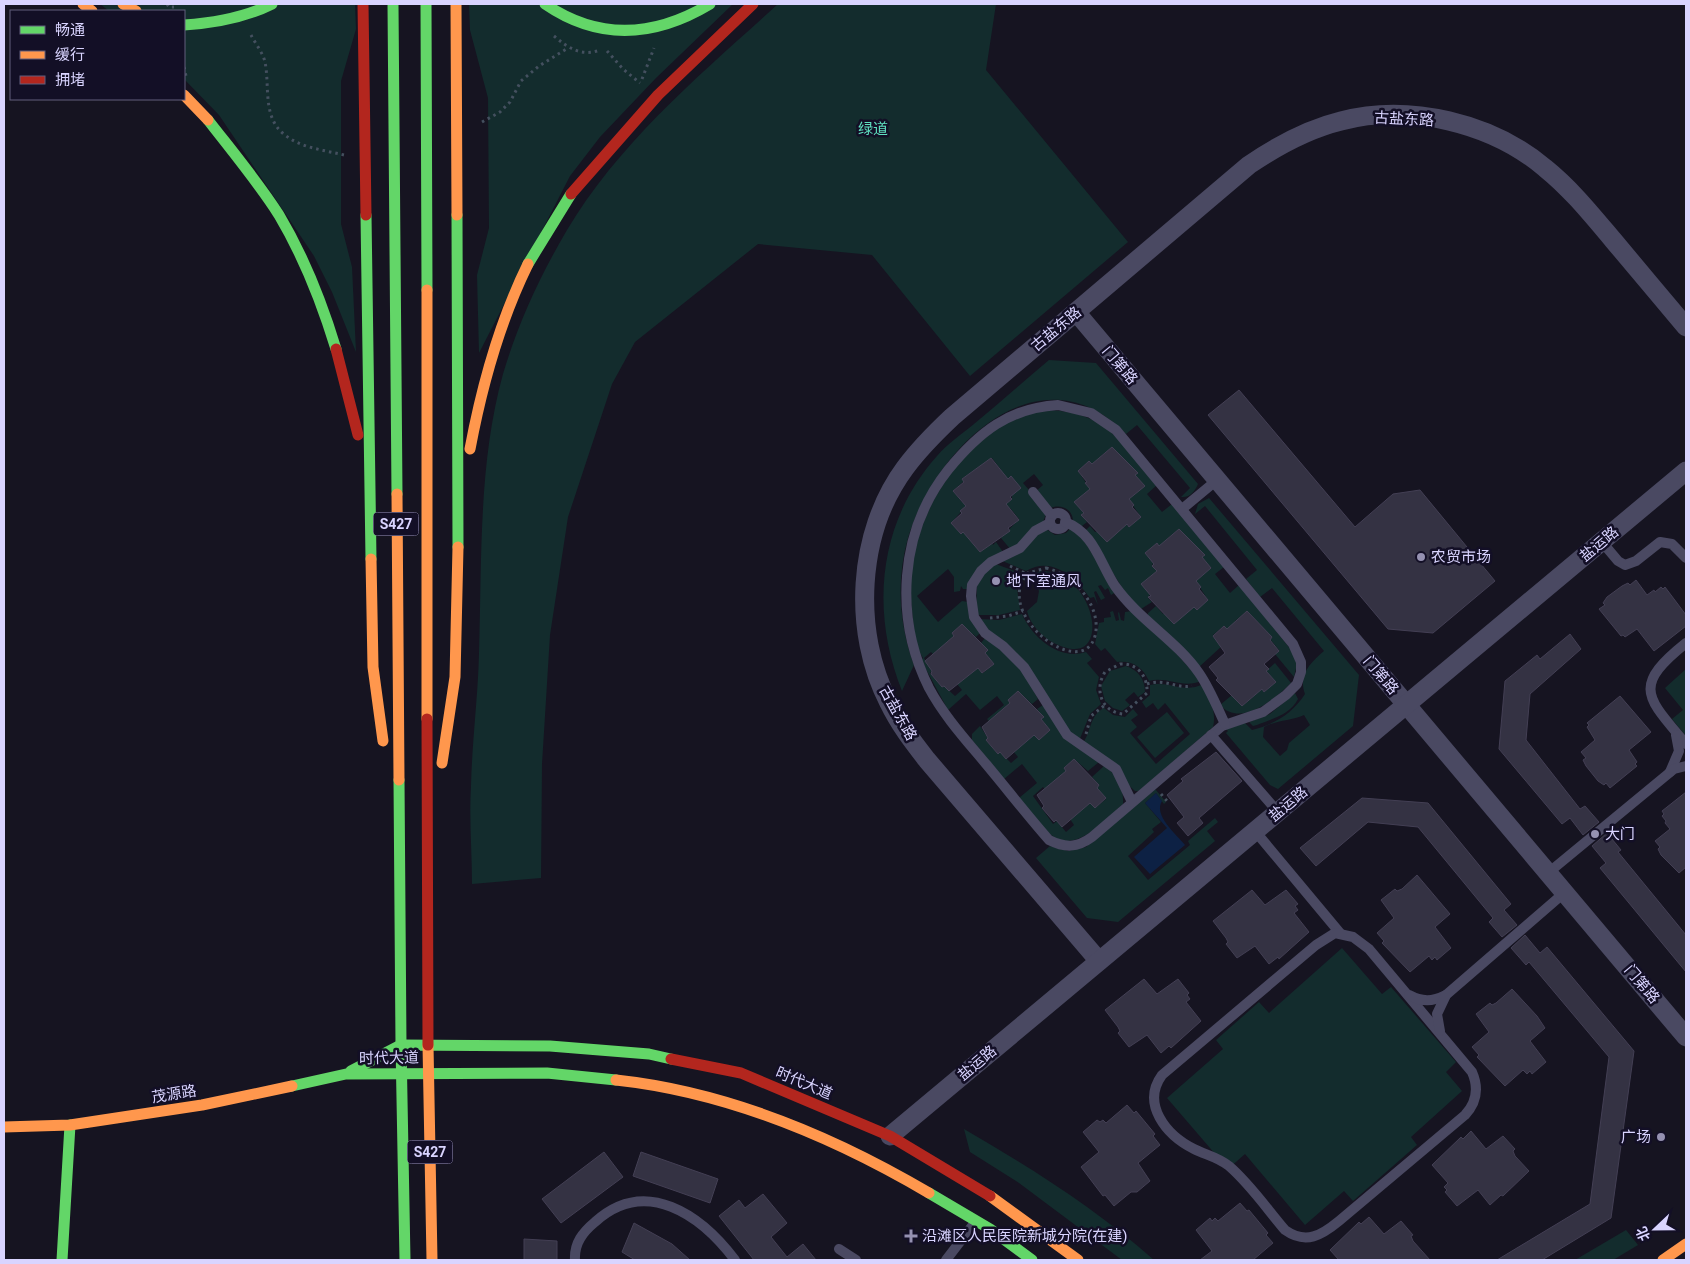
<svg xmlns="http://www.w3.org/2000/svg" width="1690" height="1264" viewBox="0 0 1690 1264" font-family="Roboto,'Noto Sans SC',sans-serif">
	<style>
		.green { fill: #132c2d; fill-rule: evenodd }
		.water { fill: #0d2144 }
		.building { fill: #343243; stroke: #433f54 }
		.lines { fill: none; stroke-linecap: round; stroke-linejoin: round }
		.path { stroke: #44505f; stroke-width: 3; stroke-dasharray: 2.5 4; stroke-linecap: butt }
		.lane { stroke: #4a4962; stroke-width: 10 }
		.street { stroke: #4a4962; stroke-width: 19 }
		.fast { stroke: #63d668; stroke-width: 11 }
		.slow { stroke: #ff974d; stroke-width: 11 }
		.jam { stroke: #b3261e; stroke-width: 11 }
		.fast-bridge { stroke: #63d668; stroke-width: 11 }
		.slow-bridge { stroke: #ff974d; stroke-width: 11 }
		.jam-bridge { stroke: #b3261e; stroke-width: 11 }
		.poi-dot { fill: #9591b1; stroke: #130f26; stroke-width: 2 }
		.labels { text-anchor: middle; stroke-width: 5; stroke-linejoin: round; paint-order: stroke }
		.shield { fill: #130f26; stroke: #9e99be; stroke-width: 1 }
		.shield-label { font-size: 14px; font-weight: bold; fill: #d9d4ff }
		.street-label { font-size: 15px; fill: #d9d4ff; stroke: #130f26 }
		.park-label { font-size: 15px; fill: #5fe0c0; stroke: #130f26 }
		.poi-label { font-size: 15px; fill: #d9d4ff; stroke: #130f26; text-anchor: start }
	</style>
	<rect width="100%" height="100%" fill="#161421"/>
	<g class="green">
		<polygon points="100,4 355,4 356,29 341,81 341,224 352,267 356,352 332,292 314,256 219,115 184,79 184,11 109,11"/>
		<polygon points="469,4 733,4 656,78 600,137 570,176 479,353 477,275 489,228 488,98 470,30"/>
		<path d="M778,4H996L986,70L1128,242L970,376L872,255L758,244L635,342L612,384L568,517L550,635L542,764L541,878L472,884C472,852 469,818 471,786C472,742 478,697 479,653C482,561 478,464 503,374C518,323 540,276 567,230C620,141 702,73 778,4Z"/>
		<path d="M1049,360L1096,363L1198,484C1195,491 1190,498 1181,497L1190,488L1137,425L1126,434C1039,345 935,448 908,538C896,580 899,624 914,665L902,691C870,611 878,522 937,456C947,444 962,434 974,424C999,403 1024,381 1049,360Z"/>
		<path d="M1044,410C1107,411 1120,441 1157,485L1147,494L1162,512L1172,504L1224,567L1215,574L1230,593L1239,585L1292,651L1297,664L1294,677L1275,654L1279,650L1270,639L1272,637L1247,611L1235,621L1240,627L1229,632L1224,626L1213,635L1222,646L1199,667L1148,617V613L1156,606L1163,614L1192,604L1197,609L1208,600L1192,575L1200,577L1211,568L1202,557L1204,555L1179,529L1168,538L1152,565L1160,575L1148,598L1152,602L1141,609L1128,597L1086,530L1090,526L1095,532L1124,522L1129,527L1141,517L1124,493L1144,485L1135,475L1137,472L1112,447L1101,456L1105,462L1094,466L1089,461L1078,471L1093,493L1075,502L1084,513L1081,515L1087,522L1082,526L1073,523C1074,510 1062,503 1050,508L1035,492L1043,485L1034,474L1023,483L1047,511L1043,522L1011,550L1001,538L1019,519L1010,508L1004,512L1000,508L1012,499L1011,476L1006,480L996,474L1001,470L992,458L962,479L964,481L953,491L962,502L968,497L969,503L951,523L961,534L966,529L971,541L980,552L992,543L993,545L996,542L1003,552L969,589H963L961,586L960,591L954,592V577L948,569L917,596L938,622L962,601L968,602L980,633L976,637L973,634L971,635L962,624L952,633L954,636L936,657L931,652L924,658L932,671L930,673L942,687L944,686L955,696L962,690L957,684L978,668L983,673L994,664L985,653L987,650L981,643L985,638L1020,665L1038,699L1032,704L1018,691L1008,700L1010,703L1006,707L1014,717L992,724L987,719L1004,705L997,696L980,710L966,694L948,710L921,660L923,658C914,645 914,627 912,611C902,537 945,459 1008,422C1019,416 1033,413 1044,410Z"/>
		<path d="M1209,498L1359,675L1353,726L1278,789L1270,785L1226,733L1228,731L1226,729L1245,723L1252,730C1275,724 1292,714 1305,694C1298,675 1310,663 1324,651L1272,588L1260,597L1246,579L1257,570L1205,506L1195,514L1198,504ZM1304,715L1310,725L1289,743L1287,750L1280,756L1263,737L1264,727C1277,720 1291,721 1304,715Z"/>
		<path d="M1046,529L1055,535L1066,533L1070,529L1078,531L1116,592L1111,595L1108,588L1105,590L1101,585L1098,586L1105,598L1101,600L1096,591L1094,592L1098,605L1094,597L1090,598C1076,578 1052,555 1026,571L1000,560Z"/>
		<polygon points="993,563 1023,574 1017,588 1020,610 999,615 976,615 977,583"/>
		<path d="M1041,571C1097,570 1116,675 1054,643C1042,637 1030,624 1027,611L1037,602L1039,591L1031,574Z"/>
		<path d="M1113,611L1116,621L1119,620L1118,613L1119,612L1121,620L1124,621L1125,612L1132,611L1165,641L1201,681C1183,689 1167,676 1149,681C1143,667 1132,660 1117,662L1105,648L1101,651L1095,644L1099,623L1104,622V618L1111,617L1110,612Z"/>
		<path d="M1022,614C1032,637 1059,661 1086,652L1092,659L1087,663L1099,677L1096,690L1101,704L1090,714L1079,741L1073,737L1049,699L979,619L999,620Z"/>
		<path d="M1275,663L1291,683C1275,699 1241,728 1220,705L1232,695L1242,706L1253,697L1259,686L1264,692L1275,682L1266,671Z"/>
		<path d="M1126,666C1138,670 1145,679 1145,692L1138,697L1134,692L1125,700L1130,705L1122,711L1113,708L1105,701L1101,686L1110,671Z"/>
		<polygon points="1686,669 1686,736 1672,719 1683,710 1665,688"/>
		<path d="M1156,684C1174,683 1186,693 1203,684C1209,699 1217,711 1213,727L1139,791H1135L1083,743C1092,730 1089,716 1104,708L1113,715L1125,717L1133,709L1138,715L1131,720L1137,727L1130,733L1156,764L1190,734L1165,703L1158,710L1153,703L1146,708L1142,702L1150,695V685Z"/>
		<path d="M1295,693L1298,699C1290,715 1271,719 1257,725L1253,726L1249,722L1270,714Z"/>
		<path d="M1043,705L1099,762L1088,771L1074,759L1064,768L1066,771L1048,792L1043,787L1033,796L1053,824L1057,821L1066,832L1074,825L1070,819L1090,803L1095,808L1106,799L1097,788L1099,785L1092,777L1104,766C1118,774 1124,788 1123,804C1105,820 1074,857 1049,833C1038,823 1029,810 1019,798L1037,783L1022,764L1004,779L972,740V734L980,726L988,738L986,740L998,754L1000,752L1011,763L1018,757L1013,751L1034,735L1039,740L1050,730L1041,719L1043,717L1037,709Z"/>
		<polygon points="1167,712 1184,733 1155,758 1137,737"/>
		<polygon points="1155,789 1166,802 1164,804 1156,793 1145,803 1161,822 1152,829 1154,832 1128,856 1148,880 1190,845 1188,841 1215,818 1218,822 1207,831 1215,841 1118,922 1087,918 1036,858 1050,846 1068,851 1086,847"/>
		<polygon points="1342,948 1382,994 1391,987 1456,1062 1446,1072 1462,1091 1411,1137 1417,1145 1353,1201 1344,1191 1305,1225 1245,1154 1228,1169 1167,1098 1223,1049 1216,1040 1259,1002 1269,1013"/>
		<path d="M964,1129C1031,1168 1096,1209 1154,1260H1122L1019,1183L970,1152Z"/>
		<polygon points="1626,1230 1638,1245 1613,1260 1575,1260"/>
	</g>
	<path class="water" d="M1156,793L1162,801C1153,815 1176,834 1185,845L1150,874L1134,857L1167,828L1145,803Z"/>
	<g class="building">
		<polygon points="1239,390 1355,527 1393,494 1420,490 1495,581 1433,633 1388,629 1208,415"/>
		<polygon points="1112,447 1138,473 1135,475 1145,486 1129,499 1134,505 1132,507 1141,517 1129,527 1127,524 1107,542 1081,515 1084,513 1074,502 1090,489 1085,483 1087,482 1078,471 1089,461 1092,464"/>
		<polygon points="991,458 1008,479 1011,476 1021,488 1010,497 1012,499 1006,504 1019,520 1008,528 1010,531 980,552 963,532 961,534 951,523 962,513 960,511 966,506 953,491 964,482 962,479"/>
		<polygon points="1179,529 1205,555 1202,557 1211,568 1196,581 1201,587 1199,589 1208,600 1197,610 1194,607 1174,624 1148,597 1151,596 1141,584 1157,571 1152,566 1154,564 1145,553 1157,543 1159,546"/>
		<polygon points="1636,580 1647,595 1654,590 1655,592 1661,587 1663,589 1665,587 1686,615 1686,626 1654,651 1637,629 1625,637 1623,635 1621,636 1599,609 1605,605 1603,603 1607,597 1622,586 1628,583 1630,585"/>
		<polygon points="1247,611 1272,637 1270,640 1279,651 1264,664 1269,669 1266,671 1276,682 1264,692 1262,689 1242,706 1216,680 1218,678 1209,667 1225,653 1213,636 1224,626 1227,629"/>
		<polygon points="962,624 988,650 985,653 994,664 982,673 978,668 949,691 944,686 942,687 931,674 932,671 925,661 954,636 952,633"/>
		<polygon points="1570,634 1581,649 1530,694 1526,740 1580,809 1585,806 1599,822 1583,835 1570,818 1562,824 1499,749 1505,681 1537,655 1540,659"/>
		<polygon points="1018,691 1044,717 1041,719 1050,730 1039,740 1034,735 1006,759 1000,752 998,754 986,740 988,738 982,727 1010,703 1008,700"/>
		<polygon points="1620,696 1651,732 1629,750 1637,762 1635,764 1637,766 1610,788 1606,783 1604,785 1598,781 1586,766 1583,760 1586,758 1581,752 1595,740 1587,727 1589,725 1587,723"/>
		<polygon points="1216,752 1242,781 1199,818 1203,823 1188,836 1177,823 1184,817 1167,795 1183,781 1181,779"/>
		<polygon points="1074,759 1099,785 1097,788 1106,798 1095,808 1090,803 1062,827 1056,820 1054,822 1042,808 1044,806 1037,795 1066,771 1064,768"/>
		<polygon points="1686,792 1686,867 1679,873 1661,855 1658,849 1660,847 1655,841 1670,829 1665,823 1666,821 1662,816 1664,814 1662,811"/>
		<polygon points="1362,798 1428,803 1511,904 1504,910 1517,925 1502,937 1489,922 1493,918 1418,827 1368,822 1316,866 1300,848"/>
		<polygon points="1607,833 1621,850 1618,852 1686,935 1686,972 1600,868 1606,863 1592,846"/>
		<polygon points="1417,875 1450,914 1435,927 1451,948 1437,960 1435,957 1432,960 1429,956 1410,972 1382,943 1384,941 1377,933 1394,918 1381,900 1395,889 1397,891 1402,889"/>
		<polygon points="1252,890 1265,905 1286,890 1298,904 1295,906 1298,910 1294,913 1309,932 1279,959 1278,957 1269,964 1255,946 1237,958 1226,944 1228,942 1226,938 1213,921"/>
		<polygon points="1525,935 1540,953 1547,947 1634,1051 1611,1218 1542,1260 1497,1260 1590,1204 1609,1057 1529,962 1526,965 1511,948"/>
		<polygon points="1144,979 1157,994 1178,979 1189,993 1187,995 1190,999 1186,1002 1201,1021 1171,1048 1169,1046 1161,1053 1147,1035 1129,1047 1118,1033 1120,1031 1118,1027 1105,1010"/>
		<polygon points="1512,989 1537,1016 1545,1028 1530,1041 1546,1062 1532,1074 1530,1071 1527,1074 1523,1070 1505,1086 1477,1057 1479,1055 1472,1047 1489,1032 1476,1014 1490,1003 1492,1005 1496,1003"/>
		<polygon points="1127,1105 1134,1113 1136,1111 1155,1134 1153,1136 1160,1145 1138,1163 1150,1181 1137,1192 1131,1192 1114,1206 1105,1195 1103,1196 1081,1167 1099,1152 1083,1132 1097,1120 1100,1122 1103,1120 1106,1123"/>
		<polygon points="1471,1131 1486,1149 1503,1136 1515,1149 1513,1151 1515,1156 1529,1171 1503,1196 1501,1195 1490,1205 1478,1190 1457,1206 1445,1192 1447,1190 1444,1187 1448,1183 1432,1165 1461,1137 1463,1139"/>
		<polygon points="604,1152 623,1177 561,1223 542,1199"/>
		<polygon points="641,1152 718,1179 710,1203 633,1176"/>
		<polygon points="763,1194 787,1223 771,1237 787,1257 803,1244 816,1260 754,1260 719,1216 739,1200 745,1208"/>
		<polygon points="1240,1203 1247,1211 1249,1210 1268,1233 1266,1235 1273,1243 1253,1260 1200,1260 1212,1251 1196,1230 1210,1218 1212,1221 1215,1218 1218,1221"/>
		<polygon points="1369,1217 1384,1234 1401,1221 1413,1235 1411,1236 1413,1241 1430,1260 1339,1260 1330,1250 1359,1222 1361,1224"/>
		<polygon points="634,1223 672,1244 690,1260 635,1260 622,1252"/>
		<polygon points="524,1239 557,1241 557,1260 524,1260"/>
	</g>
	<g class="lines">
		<g class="path">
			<polyline points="167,4 169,7 174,7"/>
			<path d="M251,35C255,43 263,53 265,62C270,86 262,118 285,135C301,148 324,150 344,155"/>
			<path d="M554,36C568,48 582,57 600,50"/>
			<polyline points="607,51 623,69 640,83"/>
			<polyline points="184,67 186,76"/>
			<polyline points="642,79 654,48"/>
			<polyline points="482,122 500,112 510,102 521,81 539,66 568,48"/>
			<polyline points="1010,566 1027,574"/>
			<path d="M1046,568C1066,573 1080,585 1090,603C1095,612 1098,625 1095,636C1082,683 991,613 1028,573Z"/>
			<polyline points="990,618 1008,616 1023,611"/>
			<path d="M1120,664C1138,663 1148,677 1147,693L1123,714C1101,712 1094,689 1105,672Z"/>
			<path d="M1147,684C1166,678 1176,689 1192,686"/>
			<polyline points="1086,734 1091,716 1105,705"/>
			<polyline points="1161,794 1167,801"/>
		</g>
		<g class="lane">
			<path d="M1058,405L1091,413L1116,430L1293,644L1301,662V672L1297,684L1286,695L1263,712L1222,726L1092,837C1077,848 1065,848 1049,840C1027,815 1007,789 986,764C966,740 944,716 929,688C894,618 899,532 948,470C979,432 1009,408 1058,405Z"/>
			<polyline points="1033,492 1052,516"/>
			<polyline points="1182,509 1217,480"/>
			<circle cx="1058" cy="521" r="8"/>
			<path d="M1065,522C1094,533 1099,561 1115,586C1139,620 1176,640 1199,673C1210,689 1217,707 1225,724"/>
			<polyline points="1050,523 1035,531 1020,548 991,562 981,571 972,585 971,596 974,617 985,633 1003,646 1024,667 1067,735 1116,769 1132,802"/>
			<polyline points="1602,542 1618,561 1625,565 1636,561 1660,542 1672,544 1686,558"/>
			<path d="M1686,643C1631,687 1647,697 1686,744"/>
			<polyline points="1211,735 1278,812"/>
			<polyline points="1670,772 1679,751 1676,735"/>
			<polyline points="1255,831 1340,933"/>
			<polyline points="1548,873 1674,769 1686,766"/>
			<path d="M1335,933L1353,937L1369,949L1472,1072C1479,1088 1477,1102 1465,1115L1339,1221C1322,1235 1306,1245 1285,1230C1267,1209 1250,1184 1229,1166C1218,1157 1206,1155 1194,1149C1166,1135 1141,1104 1162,1075L1316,945Z"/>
			<path d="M1409,995C1422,1002 1432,1002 1446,995"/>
			<polyline points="1440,1031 1437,1014 1446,995 1564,893"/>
			<polyline points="839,1249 856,1260"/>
			<path d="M575,1260C574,1243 583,1232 595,1222C646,1176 701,1215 735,1260"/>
			<polyline points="946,1260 976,1221"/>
		</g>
		<g class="street">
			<polyline points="1076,312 1686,1037"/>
			<path d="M1099,961L927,760C913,742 899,724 889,703C852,632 857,533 905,468C919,449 935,433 952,417L1249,165C1277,146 1308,129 1341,121C1409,103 1492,123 1545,168C1571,189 1591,214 1613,240C1637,269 1662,298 1686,327"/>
			<polyline points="890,1136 1686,471"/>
		</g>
		<g class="fast">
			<polyline points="393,4 397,494"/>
			<polyline points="426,4 427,290"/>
			<path d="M208,120C232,151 258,182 279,215C304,257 322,303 336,349"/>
			<polyline points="366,215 371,559"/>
			<polyline points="457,215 458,547"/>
			<polyline points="528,264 571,194"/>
			<polyline points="399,780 401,1045"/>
			<polyline points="401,1045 405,1260"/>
			<polyline points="351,1071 401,1045 550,1046 649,1054 671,1059"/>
			<polyline points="292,1086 346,1074 547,1073 616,1080"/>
			<polyline points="929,1193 990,1229 1032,1260"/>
			<polyline points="62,1260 70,1125"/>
		</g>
		<g class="slow">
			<polyline points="83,4 92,11"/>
			<polyline points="123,4 136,11"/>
			<polyline points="456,4 457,215"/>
			<polyline points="427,290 427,719"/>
			<path d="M470,449C482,385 499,323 528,264"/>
			<polyline points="397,494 399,780"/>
			<polyline points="371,559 373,667 383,741"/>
			<polyline points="442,763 455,677 458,547"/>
			<polyline points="428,1045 432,1260"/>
			<path d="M616,1080C727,1092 834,1137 929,1193"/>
			<polyline points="4,1127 70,1125 202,1105 292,1086"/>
			<polyline points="990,1196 1078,1260"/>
			<polyline points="1663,1260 1686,1244"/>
		</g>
		<g class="jam">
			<polyline points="363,4 366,215"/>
			<polyline points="336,349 358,435"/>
			<polyline points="427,719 428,1045"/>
			<polyline points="671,1059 741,1073 890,1136 990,1196"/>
		</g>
		<g class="fast-bridge">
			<path d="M545,4C599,41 655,37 710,4"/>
			<path d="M184,25C215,23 244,18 272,4"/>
		</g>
		<polyline class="slow-bridge" points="184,95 208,120"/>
		<polyline class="jam-bridge" points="571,194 658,95 753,4"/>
	</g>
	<g class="poi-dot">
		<circle cx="1421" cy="557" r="5"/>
		<circle cx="996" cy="581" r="5"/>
		<circle cx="1595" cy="834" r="5"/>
		<circle cx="1661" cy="1137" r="5"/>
		<path d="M908.5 1228.5h5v5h5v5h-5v5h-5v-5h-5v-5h5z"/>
	</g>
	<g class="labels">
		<g class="shield">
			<rect x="373.5" y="512.5" width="45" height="23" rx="4"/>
			<rect x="407.5" y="1140.5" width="45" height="23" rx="4"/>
		</g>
		<g class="shield-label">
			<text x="396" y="529">S427</text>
			<text x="430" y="1157">S427</text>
		</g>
		<g class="street-label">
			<text transform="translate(1404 119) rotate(3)" y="5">古盐东路</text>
			<text transform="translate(1056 329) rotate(-40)" y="5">古盐东路</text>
			<text transform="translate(1120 365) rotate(50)" y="5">门第路</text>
			<text transform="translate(1599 544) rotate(-40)" y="5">盐运路</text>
			<text transform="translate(1381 675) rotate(50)" y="5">门第路</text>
			<text transform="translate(898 713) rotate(61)" y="5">古盐东路</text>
			<text transform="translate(1288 804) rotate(-40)" y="5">盐运路</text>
			<text transform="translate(1642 984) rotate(50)" y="5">门第路</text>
			<text transform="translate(389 1058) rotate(-1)" y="5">时代大道</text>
			<text transform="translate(977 1063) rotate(-40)" y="5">盐运路</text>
			<text transform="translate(804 1083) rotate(23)" y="5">时代大道</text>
			<text transform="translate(174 1094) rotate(-9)" y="5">茂源路</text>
		</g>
		<g class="park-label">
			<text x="873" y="134">绿道</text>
		</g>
		<g class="poi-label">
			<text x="1431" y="562">农贸市场</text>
			<text x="1006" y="586">地下室通风</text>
			<text x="1605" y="839">大门</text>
			<text x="1651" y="1142" text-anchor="end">广场</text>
			<text x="922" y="1241">沿滩区人民医院新城分院(在建)</text>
		</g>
	</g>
	<rect width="1690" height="1264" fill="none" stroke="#d9d4ff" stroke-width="10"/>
	<rect x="10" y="10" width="175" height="90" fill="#130f26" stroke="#625e7d"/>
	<rect x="20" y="26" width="25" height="8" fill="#63d668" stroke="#625e7d"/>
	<text x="55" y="35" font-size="15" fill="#d9d4ff">畅通</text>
	<rect x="20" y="51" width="25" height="8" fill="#ff974d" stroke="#625e7d"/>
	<text x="55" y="60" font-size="15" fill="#d9d4ff">缓行</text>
	<rect x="20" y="76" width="25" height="8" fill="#b3261e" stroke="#625e7d"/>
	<text x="55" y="85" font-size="15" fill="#d9d4ff">拥堵</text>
	<g transform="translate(1655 1229) rotate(248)" stroke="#130f26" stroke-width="4" paint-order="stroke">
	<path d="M0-4L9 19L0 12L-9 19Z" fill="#d9d4ff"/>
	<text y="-8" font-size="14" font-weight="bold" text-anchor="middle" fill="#d9d4ff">北</text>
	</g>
</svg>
